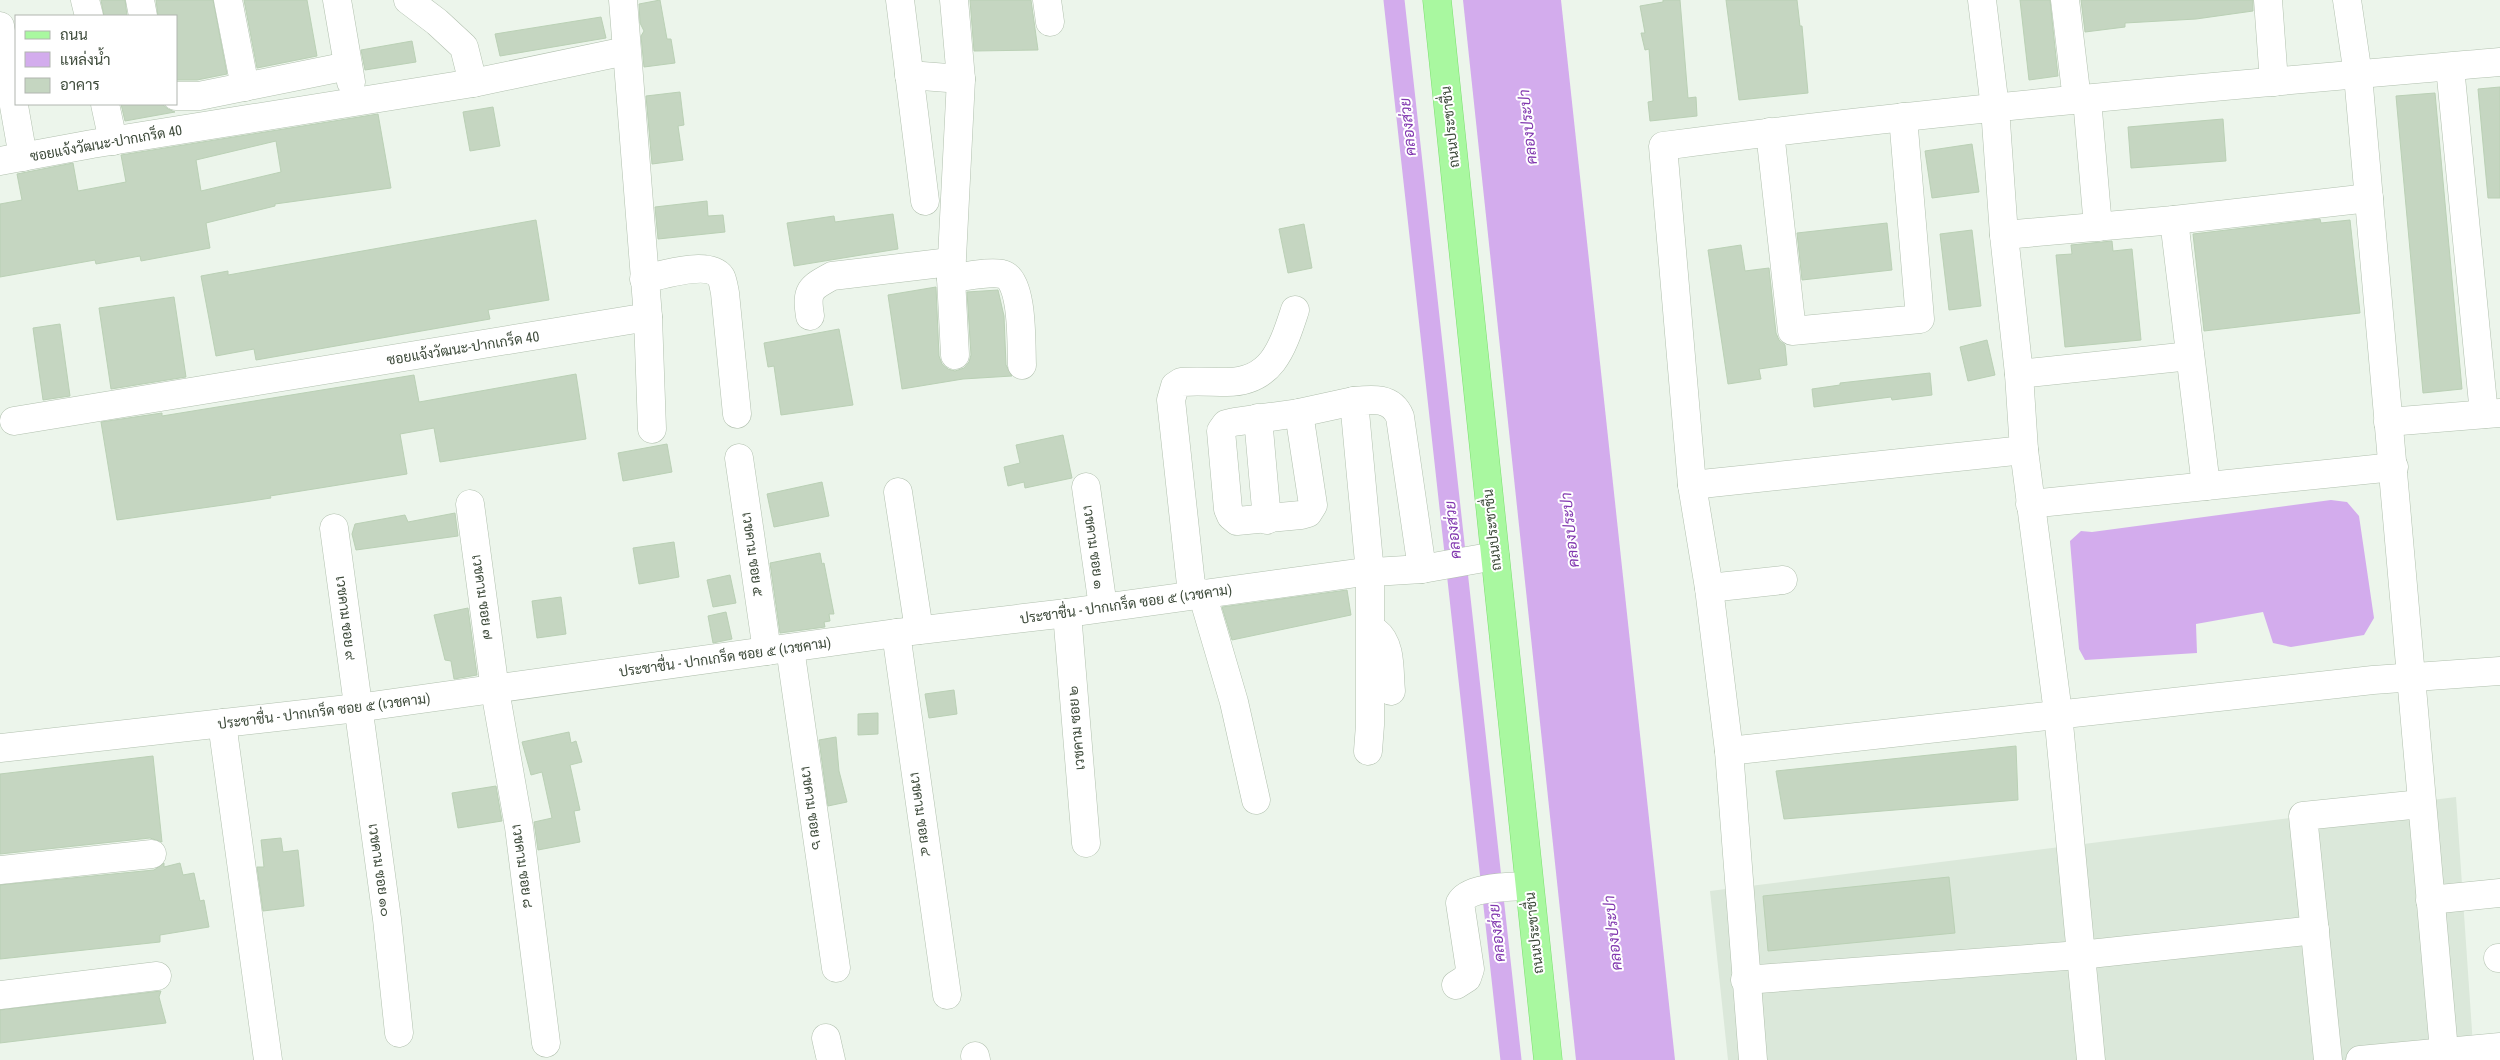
<svg xmlns="http://www.w3.org/2000/svg" width="2500" height="1060" viewBox="0 0 2500 1060" font-family="'Roboto Condensed',Sarabun,sans-serif">
	<style>
		.residential { fill: #dbe8da }
		.water { fill: #d3aced }
		.lines { fill: none; stroke-linecap: round; stroke-linejoin: round }
		.canal { stroke: #d3aced; stroke-width: 21 }
		.building { fill: #c5d6c1; stroke: #bad0b5; fill-rule: evenodd }
		.minor-casing { stroke: #b1c0ae; stroke-width: 29 }
		.major-casing { stroke: #7cde70; stroke-width: 29 }
		.minor { stroke: #fff; stroke-width: 28 }
		.major { stroke: #a9f8a0; stroke-width: 28 }
		.labels { text-anchor: middle; stroke-width: 4; stroke-linejoin: round; paint-order: stroke }
		.street-label { font-size: 14px; fill: #3c4939; stroke: #fff }
		.water-label { font-size: 15px; font-style: italic; fill: #8137af; stroke: #fff }
	</style>
	<rect width="100%" height="100%" fill="#ecf5eb"/>
	<polygon class="residential" points="2456,797 2474,1060 1728,1060 1710,891"/>
	<g class="water">
		<polygon points="1463,0 1561,0 1675,1060 1576,1060"/>
		<polygon points="2331,500 2347,502 2359,516 2374,618 2364,635 2291,647 2273,643 2263,612 2196,624 2197,653 2085,660 2079,649 2070,541 2081,531 2092,532"/>
	</g>
	<g class="lines">
		<polyline class="canal" points="1394,0 1511,1060"/>
	</g>
	<g class="building">
		<polygon points="101,0 125,0 127,16 104,16"/>
		<polygon points="156,0 213,0 227,74 197,80 176,80 176,16 158,16"/>
		<polygon points="244,0 307,0 317,56 257,68"/>
		<polygon points="660,0 667,39 671,39 675,63 644,67 641,36 644,31 640,23 639,4"/>
		<polygon points="970,0 1031,0 1038,50 974,51"/>
		<polygon points="1663,0 1680,0 1688,98 1696,97 1697,116 1650,121 1648,102 1653,101 1649,49 1645,50 1641,33 1645,33 1640,6 1663,2"/>
		<polygon points="1726,0 1797,0 1800,26 1802,26 1808,93 1739,100"/>
		<polygon points="2020,0 2050,0 2058,76 2029,80"/>
		<polygon points="2081,0 2253,0 2253,11 2196,19 2125,23 2125,27 2085,32"/>
		<polygon points="601,17 606,38 500,56 495,34"/>
		<polygon points="412,41 416,62 365,70 361,50"/>
		<polygon points="2500,87 2500,198 2488,198 2478,89"/>
		<polygon points="680,92 684,125 678,126 683,160 652,164 646,96"/>
		<polygon points="2435,93 2462,389 2423,393 2396,96"/>
		<polygon points="121,104 162,104 168,109 175,112 125,121"/>
		<polygon points="493,107 500,146 470,151 463,112"/>
		<path d="M378,114L391,188L275,204V206L206,223L210,248L141,261L140,256L96,264L95,260L0,277V204L22,200L17,174L73,163L78,191L126,182L121,155ZM276,141L281,172L201,191L196,160Z"/>
		<polygon points="2223,119 2226,161 2131,168 2128,127"/>
		<polygon points="1972,144 1979,192 1932,198 1925,151"/>
		<polygon points="707,201 708,216 723,215 725,232 658,239 655,207"/>
		<polygon points="893,214 898,249 794,266 787,223 834,216 835,222"/>
		<polygon points="2320,219 2321,223 2350,220 2360,313 2204,331 2193,234"/>
		<polygon points="536,220 549,300 488,310 490,319 256,360 254,349 216,356 201,276 228,271 228,275"/>
		<polygon points="1887,223 1892,270 1802,280 1797,233"/>
		<polygon points="1304,224 1312,268 1288,273 1279,229"/>
		<polygon points="1972,230 1981,306 1949,310 1940,234"/>
		<polygon points="2112,241 2113,251 2132,249 2141,340 2065,347 2056,255 2072,254 2071,245"/>
		<polygon points="1741,245 1745,271 1769,268 1776,333 1779,340 1785,345 1787,365 1759,369 1761,379 1728,384 1708,250"/>
		<polygon points="936,287 939,356 942,364 948,369 955,371 964,368 969,362 971,355 967,292 998,290 1004,316 1006,365 1012,376 963,379 902,389 888,295"/>
		<polygon points="174,297 186,377 111,389 99,308"/>
		<polygon points="60,324 70,396 43,400 33,328"/>
		<polygon points="839,329 853,405 781,415 774,366 768,367 764,343"/>
		<polygon points="1987,340 1995,375 1968,381 1960,347"/>
		<polygon points="1930,373 1932,395 1892,400 1891,397 1814,407 1812,389 1840,385 1840,383"/>
		<polygon points="576,374 586,439 440,462 434,428 400,434 407,474 270,496 271,498 238,503 117,520 101,422 162,413 162,416 414,375 419,402"/>
		<polygon points="1063,435 1072,478 1025,488 1024,482 1008,486 1004,467 1020,463 1016,445"/>
		<polygon points="667,444 672,472 623,481 618,453"/>
		<polygon points="822,482 829,516 774,527 767,494"/>
		<polygon points="455,513 458,536 356,550 352,534 355,524 405,515 408,522"/>
		<polygon points="674,542 679,577 639,584 633,548"/>
		<polygon points="820,553 822,564 824,563 834,614 829,614 830,621 824,622 825,627 780,633 770,563"/>
		<polygon points="730,575 736,603 713,607 707,580"/>
		<polygon points="1347,590 1351,615 1232,640 1222,607"/>
		<polygon points="561,597 566,634 537,638 532,601"/>
		<polygon points="468,608 477,675 454,679 451,661 445,660 434,615"/>
		<polygon points="726,612 732,639 713,643 708,616"/>
		<polygon points="954,690 957,714 929,718 925,694"/>
		<polygon points="878,713 878,734 858,735 858,714"/>
		<polygon points="569,732 571,743 576,741 582,762 570,765 580,810 574,811 580,842 538,850 534,822 552,818 542,772 531,775 522,742"/>
		<polygon points="836,737 839,771 847,802 828,806 819,740"/>
		<polygon points="2016,746 2018,800 1784,819 1776,771"/>
		<polygon points="153,756 162,842 150,838 0,854 0,774"/>
		<polygon points="496,786 502,821 458,828 452,793"/>
		<polygon points="281,838 283,852 298,850 304,906 263,911 257,867 264,867 261,840"/>
		<polygon points="164,863 164,867 180,863 183,875 194,873 200,901 204,900 209,927 160,935 160,942 0,959 0,885 154,870"/>
		<polygon points="1949,877 1955,933 1768,951 1763,896"/>
		<polygon points="161,991 159,997 166,1023 0,1043 0,1010"/>
	</g>
	<g class="lines">
		<g class="minor-casing">
			<g id="minor">
				<polyline points="85,0 89,16"/>
				<polyline points="140,0 143,16"/>
				<polyline points="228,0 245,87"/>
				<polyline points="337,0 351,82"/>
				<polyline points="408,0 437,22 464,47 473,83"/>
				<polyline points="900,0 925,201"/>
				<path d="M954,0L961,79L951,278C964,277 989,271 1002,274C1024,278 1021,347 1022,365"/>
				<polyline points="1047,0 1050,22"/>
				<polyline points="1982,0 1995,108 2004,235 2019,374 2024,450 2058,713 2091,1060"/>
				<polyline points="2065,0 2077,100"/>
				<polyline points="2268,0 2274,82"/>
				<polyline points="2347,0 2358,75 2444,1051 2443,1060"/>
				<polyline points="0,26 23,157"/>
				<polyline points="2450,67 2484,414"/>
				<polyline points="909,75 961,79"/>
				<polyline points="176,96 199,96 348,66"/>
				<polyline points="2087,99 2098,227"/>
				<polyline points="105,104 113,141"/>
				<polyline points="1770,132 1792,331 1920,319 1903,117"/>
				<polyline points="0,161 92,144 473,83 626,51"/>
				<polyline points="2174,220 2206,486"/>
				<polyline points="2004,235 2174,220 2369,198"/>
				<polyline points="951,278 955,355"/>
				<path d="M644,279C662,275 709,260 721,277C723,281 724,288 725,293L737,414"/>
				<path d="M810,316C806,290 810,288 832,276L950,262"/>
				<polyline points="648,317 652,429"/>
				<polyline points="2019,374 2190,356"/>
				<polygon points="1299,413 1313,505 1308,513 1301,515 1237,521 1231,516 1228,509 1221,431 1226,424 1234,422"/>
				<polyline points="1299,413 1354,401"/>
				<polyline points="1258,418 1267,520"/>
				<polyline points="14,421 648,317 623,0"/>
				<polyline points="2388,422 2500,413"/>
				<polyline points="739,458 767,651"/>
				<polyline points="1692,485 2024,450"/>
				<polyline points="1086,487 1103,607"/>
				<polyline points="898,492 919,630"/>
				<polyline points="470,504 495,690 519,827 546,1043"/>
				<polyline points="2030,504 2394,467"/>
				<polyline points="334,528 387,919 399,1033"/>
				<polyline points="1709,588 1783,580"/>
				<polyline points="1202,593 1234,702 1256,800"/>
				<path d="M1192,594L1171,400L1175,386L1181,382C1197,381 1212,382 1227,382C1273,382 1283,346 1295,310"/>
				<polyline points="1067,613 1086,843"/>
				<path d="M1376,632C1392,644 1389,672 1391,691"/>
				<polyline points="896,633 947,995"/>
				<polyline points="790,648 836,968"/>
				<polyline points="222,723 268,1060"/>
				<polyline points="0,748 357,708 896,633 1067,613 1357,573 1422,569 1495,556"/>
				<path d="M1368,751L1370,725V573L1354,401C1373,399 1392,397 1400,417L1422,569"/>
				<polyline points="1729,751 2373,680 2500,671"/>
				<polyline points="0,870 152,854"/>
				<polyline points="2430,900 2500,893"/>
				<polyline points="2498,958 2500,958"/>
				<polyline points="1745,980 2080,955 2315,930"/>
				<path d="M1456,985L1467,978L1470,969L1460,903C1468,886 1511,887 1529,886"/>
				<polyline points="0,995 157,976"/>
				<polyline points="826,1038 831,1060"/>
				<polyline points="975,1056 976,1060"/>
				<path d="M1753,1060L1729,751L1709,588L1692,485L1663,146C1941,109 2221,86 2500,62"/>
				<polyline points="2328,1060 2303,816 2421,804"/>
				<polyline points="2360,1060 2500,1047"/>
			</g>
		</g>
		<g class="major-casing">
			<polyline id="major" points="1437,0 1548,1060"/>
		</g>
		<use href="#minor" class="minor"/>
		<use href="#major" class="major"/>
	</g>
	<g class="labels">
		<g class="street-label">
			<text transform="translate(1450 127) rotate(-96)" y="5">ถนนประชาชื่น</text>
			<text transform="translate(106 143) rotate(-10)" y="5">ซอยแจ้งวัฒนะ-ปากเกร็ด 40</text>
			<text transform="translate(463 348) rotate(-9)" y="5">ซอยแจ้งวัฒนะ-ปากเกร็ด 40</text>
			<text transform="translate(1492 530) rotate(-96)" y="5">ถนนประชาชื่น</text>
			<text transform="translate(1094 547) rotate(82)" y="5">เวชคาม ซอย ๑</text>
			<text transform="translate(753 554) rotate(82)" y="5">เวชคาม ซอย ๕</text>
			<text transform="translate(483 597) rotate(82)" y="5">เวชคาม ซอย ๗</text>
			<text transform="translate(1126 604) rotate(-8)" y="5">ประชาชื่น - ปากเกร็ด ซอย ๕ (เวชคาม)</text>
			<text transform="translate(346 618) rotate(83)" y="5">เวชคาม ซอย ๙</text>
			<text transform="translate(725 657) rotate(-8)" y="5">ประชาชื่น - ปากเกร็ด ซอย ๕ (เวชคาม)</text>
			<text transform="translate(324 711) rotate(-7)" y="5">ประชาชื่น - ปากเกร็ด ซอย ๕ (เวชคาม)</text>
			<text transform="translate(1076 728) rotate(-95)" y="5">เวชคาม ซอย ๒</text>
			<text transform="translate(812 808) rotate(82)" y="5">เวชคาม ซอย ๖</text>
			<text transform="translate(921 814) rotate(82)" y="5">เวชคาม ซอย ๔</text>
			<text transform="translate(523 866) rotate(82)" y="5">เวชคาม ซอย ๘</text>
			<text transform="translate(380 870) rotate(82)" y="5">เวชคาม ซอย ๑๐</text>
			<text transform="translate(1534 933) rotate(-96)" y="5">ถนนประชาชื่น</text>
		</g>
		<g class="water-label">
			<text transform="translate(1408 127) rotate(-96)" y="5">คลองส่วย</text>
			<text transform="translate(1528 127) rotate(-96)" y="5">คลองประปา</text>
			<text transform="translate(1453 530) rotate(-96)" y="5">คลองส่วย</text>
			<text transform="translate(1570 530) rotate(-96)" y="5">คลองประปา</text>
			<text transform="translate(1497 933) rotate(-96)" y="5">คลองส่วย</text>
			<text transform="translate(1613 933) rotate(-96)" y="5">คลองประปา</text>
		</g>
	</g>
	<rect x="15" y="15" width="162" height="90" fill="#ffffff" stroke="#b1b6b0"/>
	<rect x="25" y="31" width="25" height="8" fill="#a9f8a0" stroke="#b1b6b0"/>
	<text x="60" y="40" font-size="15" fill="#3c4939">ถนน</text>
	<rect x="25" y="52" width="25" height="15" fill="#d3aced" stroke="#b1b6b0"/>
	<text x="60" y="65" font-size="15" fill="#3c4939">แหล่งน้ำ</text>
	<rect x="25" y="78" width="25" height="15" fill="#c5d6c1" stroke="#b1b6b0"/>
	<text x="60" y="90" font-size="15" fill="#3c4939">อาคาร</text>
</svg>
